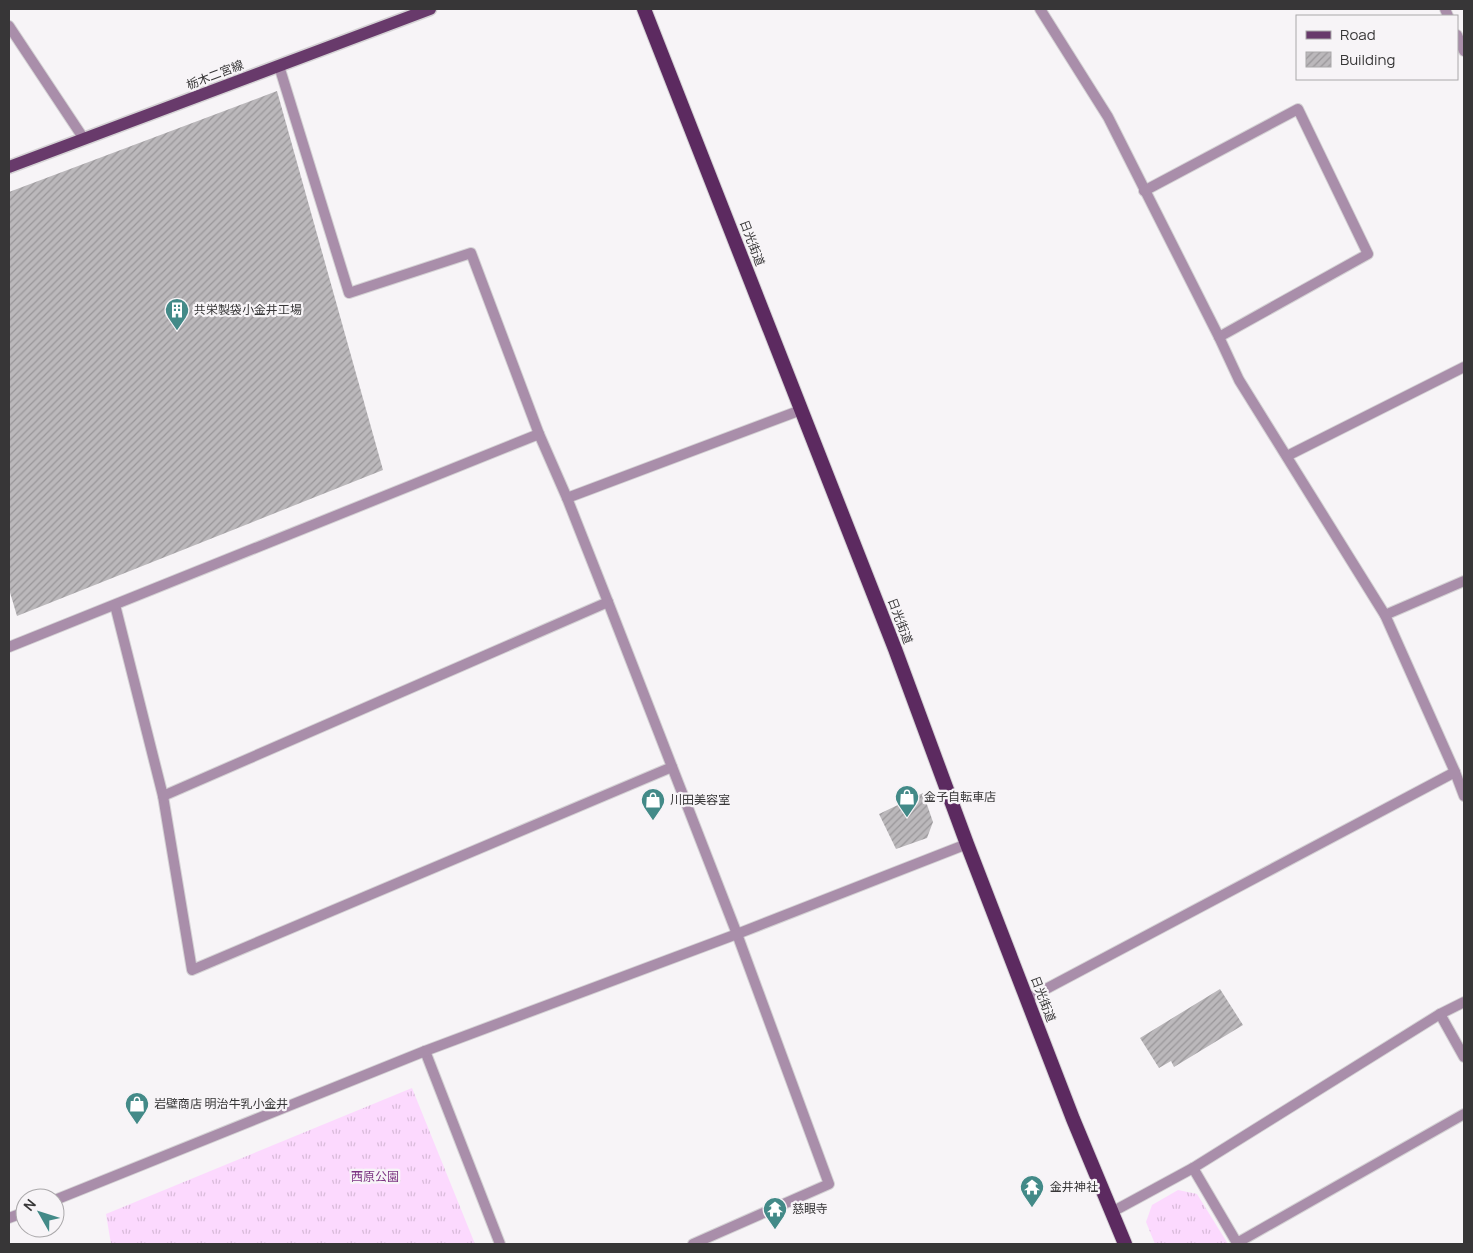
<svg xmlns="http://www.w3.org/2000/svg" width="1473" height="1253" viewBox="0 0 1473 1253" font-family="Manrope,'Noto Sans JP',sans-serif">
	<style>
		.grass { fill: url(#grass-tufts) }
		.building { fill: url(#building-hatch) }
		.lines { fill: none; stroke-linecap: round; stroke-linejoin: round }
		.minor-casing { stroke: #d4d2d4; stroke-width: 12 }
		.tertiary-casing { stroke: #d4d2d4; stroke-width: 12 }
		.primary-casing { stroke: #d4d2d4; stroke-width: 15 }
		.trunk-casing { stroke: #d4d2d4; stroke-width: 16 }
		.minor { stroke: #a98eaa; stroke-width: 10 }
		.tertiary { stroke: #a98eaa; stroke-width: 10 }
		.primary { stroke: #683a6b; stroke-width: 12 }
		.trunk { stroke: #5c2a60; stroke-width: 14 }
		.labels { text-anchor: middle; stroke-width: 4.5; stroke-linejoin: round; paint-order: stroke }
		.street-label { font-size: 12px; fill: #373637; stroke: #f7f4f7 }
		.poi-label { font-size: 12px; fill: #373637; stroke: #f7f4f7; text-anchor: start }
		.park-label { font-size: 12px; fill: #7c3582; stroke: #f7f4f7 }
	</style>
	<defs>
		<pattern id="grass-tufts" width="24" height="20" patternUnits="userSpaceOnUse" patternTransform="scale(1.25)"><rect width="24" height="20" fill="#fcd9fe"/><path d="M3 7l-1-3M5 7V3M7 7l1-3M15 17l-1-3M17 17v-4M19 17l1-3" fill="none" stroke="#d9bbda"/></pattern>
		<pattern id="building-hatch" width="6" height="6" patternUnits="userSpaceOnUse" patternTransform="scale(1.25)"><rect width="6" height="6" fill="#bbb8bb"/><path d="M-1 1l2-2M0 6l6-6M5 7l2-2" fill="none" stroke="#999699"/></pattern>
	</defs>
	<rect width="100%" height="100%" fill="#f7f4f7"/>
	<g class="grass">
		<polygon points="412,1088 475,1244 111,1244 106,1214"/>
		<polygon points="1178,1190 1197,1194 1228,1244 1155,1244 1146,1222 1152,1205"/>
	</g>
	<g class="building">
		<polygon points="277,91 383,470 17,616 9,589 9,192"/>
		<polygon points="923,793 933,822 927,838 896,849 879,814"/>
		<polygon points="1220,989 1243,1025 1174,1067 1171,1061 1159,1068 1140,1038"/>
	</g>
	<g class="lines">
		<g class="minor-casing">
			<g id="minor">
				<polyline points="1040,9 1108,117 1219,337 1239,380 1385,615 1455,772 1464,796"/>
				<polyline points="1445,9 1448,16"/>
				<polyline points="1457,35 1464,51"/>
				<polyline points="279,66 349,293 471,253 539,434"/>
				<polyline points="1144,191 1298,109 1368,254 1219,337"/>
				<polyline points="1287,456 1464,367"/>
				<polyline points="567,498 801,410"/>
				<polyline points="115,605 163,796 192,970 672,767"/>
				<polyline points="1385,615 1464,581"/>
				<polyline points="9,647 539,434 567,498 608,602 737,934 829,1184 693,1244"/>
				<polyline points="163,796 608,602"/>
				<polyline points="1027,999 1455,772"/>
				<polyline points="1440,1014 1464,1057"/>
				<polyline points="425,1051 500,1244"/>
				<polyline points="1193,1168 1237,1243 1464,1114"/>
				<polyline points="55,1200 425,1051 737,934 967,844"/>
				<polyline points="1112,1212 1193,1168 1440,1014 1464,1002"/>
				<polyline points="9,1218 25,1212"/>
			</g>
		</g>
		<g class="tertiary-casing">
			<polyline id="tertiary" points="9,26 84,139"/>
		</g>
		<g class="primary-casing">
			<polyline id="primary" points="9,167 430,9"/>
		</g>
		<g class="trunk-casing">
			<polyline id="trunk" points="644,9 895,649 967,844 1073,1119 1125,1244"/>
		</g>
		<use href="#minor" class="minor"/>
		<use href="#tertiary" class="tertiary"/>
		<use href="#primary" class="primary"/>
		<use href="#trunk" class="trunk"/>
	</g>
	<defs>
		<g id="building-pin" transform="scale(1.25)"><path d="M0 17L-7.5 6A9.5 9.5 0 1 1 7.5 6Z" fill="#438a88" stroke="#f7f4f7"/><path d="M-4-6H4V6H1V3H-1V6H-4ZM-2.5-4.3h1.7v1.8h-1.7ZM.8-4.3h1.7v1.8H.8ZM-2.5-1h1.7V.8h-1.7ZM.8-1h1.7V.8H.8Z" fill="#fff"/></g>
		<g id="shop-pin" transform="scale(1.25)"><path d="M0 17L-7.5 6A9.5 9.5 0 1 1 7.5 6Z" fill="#438a88" stroke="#f7f4f7"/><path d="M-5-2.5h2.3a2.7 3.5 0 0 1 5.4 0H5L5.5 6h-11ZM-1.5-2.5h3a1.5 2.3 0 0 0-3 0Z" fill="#fff"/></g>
		<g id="temple-pin" transform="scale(1.25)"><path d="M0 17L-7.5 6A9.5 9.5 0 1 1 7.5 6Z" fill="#438a88" stroke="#f7f4f7"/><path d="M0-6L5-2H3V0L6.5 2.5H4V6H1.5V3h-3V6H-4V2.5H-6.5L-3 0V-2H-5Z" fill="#fff"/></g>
	</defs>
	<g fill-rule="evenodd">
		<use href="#building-pin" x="177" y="310"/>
		<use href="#shop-pin" x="907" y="797"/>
		<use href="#shop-pin" x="653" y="800"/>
		<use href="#shop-pin" x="137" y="1104"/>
		<use href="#temple-pin" x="1032" y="1187"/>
		<use href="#temple-pin" x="775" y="1209"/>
	</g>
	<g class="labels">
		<g class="street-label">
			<text transform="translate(215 75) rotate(-21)" y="4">栃木二宮線</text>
			<text transform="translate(752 243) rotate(69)" y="4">日光街道</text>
			<text transform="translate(900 621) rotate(69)" y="4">日光街道</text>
			<text transform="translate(1043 999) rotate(69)" y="4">日光街道</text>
		</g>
		<g class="poi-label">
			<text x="194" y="314">共栄製袋小金井工場</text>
			<text x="924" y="801">金子自転車店</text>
			<text x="670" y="804">川田美容室</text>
			<text x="154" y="1108">岩壁商店 明治牛乳小金井</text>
			<text x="1050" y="1191">金井神社</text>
			<text x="792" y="1213">慈眼寺</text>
		</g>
		<g class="park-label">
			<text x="375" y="1181">西原公園</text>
		</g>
	</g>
	<rect width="1473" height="1253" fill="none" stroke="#373637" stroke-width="20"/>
	<rect x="1296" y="15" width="162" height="65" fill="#f7f4f7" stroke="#aaa8aa"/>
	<rect x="1306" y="31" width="25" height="8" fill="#683a6b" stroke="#aaa8aa"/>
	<text x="1340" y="40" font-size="15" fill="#373637">Road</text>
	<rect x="1306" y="52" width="25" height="15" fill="url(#building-hatch)" stroke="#aaa8aa"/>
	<text x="1340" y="65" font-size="15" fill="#373637">Building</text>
	<g transform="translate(40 1213) rotate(309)"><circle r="24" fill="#f7f4f7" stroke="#aaa8aa"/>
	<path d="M0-4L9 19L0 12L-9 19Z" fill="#438a88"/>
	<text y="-8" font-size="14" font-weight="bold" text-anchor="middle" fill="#373637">N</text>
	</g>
</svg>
